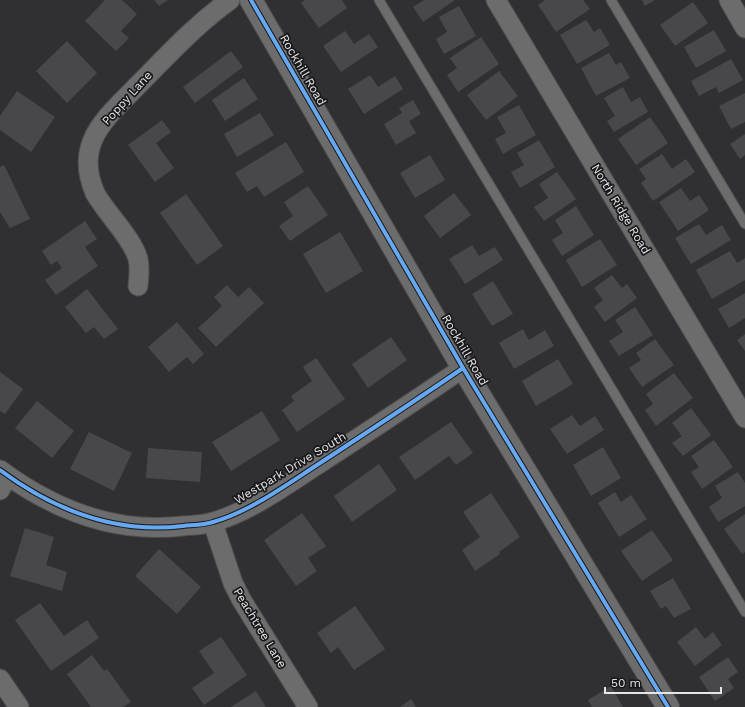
<svg xmlns="http://www.w3.org/2000/svg" width="745" height="707" viewBox="0 0 745 707" font-family="'Work Sans',sans-serif">
	<style>
		.building { fill: #48484a }
		.lines { fill: none; stroke-linecap: round; stroke-linejoin: round }
		.service-casing { stroke: #4e4e50; stroke-width: 11 }
		.minor-casing { stroke: #4e4e50; stroke-width: 21 }
		.tertiary-casing { stroke: #4e4e50; stroke-width: 24 }
		.service { stroke: #6c6c6d; stroke-width: 9 }
		.minor { stroke: #6c6c6d; stroke-width: 19 }
		.tertiary { stroke: #6c6c6d; stroke-width: 22 }
		.cycleway-casing { stroke: #18181a; stroke-width: 6 }
		.cycleway { stroke: #66a8f1; stroke-width: 4 }
		.labels { text-anchor: middle; stroke-width: 3.5; stroke-linejoin: round; paint-order: stroke }
		.street-label { font-size: 12px; fill: #e5e5e8; stroke: #18181a }
	</style>
	<rect width="100%" height="100%" fill="#303033"/>
	<g class="building">
		<polygon points="105,0 122,0 137,14 121,31 129,38 116,51 85,21"/>
		<polygon points="154,0 168,0 159,6"/>
		<polygon points="305,0 342,0 347,8 319,28 301,3"/>
		<polygon points="424,0 455,0 423,22 413,7"/>
		<polygon points="545,0 583,0 590,9 556,32 538,5"/>
		<polygon points="642,0 655,0 645,6"/>
		<polygon points="693,2 708,23 675,46 660,25"/>
		<polygon points="459,6 476,36 444,54 436,39 447,32 439,17"/>
		<polygon points="586,20 594,32 600,28 610,45 577,64 560,35"/>
		<polygon points="714,30 726,51 696,68 684,47"/>
		<polygon points="345,31 354,44 369,34 378,47 341,72 323,46"/>
		<polygon points="481,37 499,64 458,92 447,75 457,68 450,58"/>
		<polygon points="67,41 97,73 67,103 36,71"/>
		<polygon points="231,51 243,67 195,103 183,87"/>
		<polygon points="609,53 616,65 621,62 630,78 596,96 581,68"/>
		<polygon points="731,59 743,80 719,93 716,87 699,96 691,81"/>
		<polygon points="499,71 518,96 486,120 467,95"/>
		<polygon points="370,75 378,87 395,76 403,89 364,114 348,89"/>
		<polygon points="244,78 258,99 225,121 212,100"/>
		<polygon points="623,87 631,102 640,97 648,112 614,132 607,121 615,116 604,98"/>
		<polygon points="17,91 55,117 31,152 0,130 0,116"/>
		<polygon points="745,93 745,122 731,129 719,106"/>
		<polygon points="413,100 421,114 409,121 416,133 396,145 384,124 402,113 399,108"/>
		<polygon points="519,105 536,135 503,154 495,139 506,133 497,117"/>
		<polygon points="260,113 274,135 237,157 224,134"/>
		<polygon points="650,117 668,143 636,165 618,139"/>
		<polygon points="162,120 171,132 156,143 174,168 155,182 128,145"/>
		<polygon points="745,134 745,155 740,159 730,144"/>
		<polygon points="539,140 555,167 520,188 511,172 524,165 517,153"/>
		<polygon points="286,142 304,172 264,197 257,186 247,192 235,173"/>
		<polygon points="662,154 672,169 686,159 695,172 653,201 641,183 646,179 639,169"/>
		<polygon points="430,155 445,180 415,198 400,173"/>
		<polygon points="4,165 30,219 10,228 0,212 0,167"/>
		<polygon points="557,172 576,199 544,221 534,207 548,198 539,184"/>
		<polygon points="308,186 328,215 290,241 279,226 293,216 284,202"/>
		<polygon points="681,188 690,201 699,195 709,210 678,231 659,202"/>
		<polygon points="454,193 471,215 440,238 424,216"/>
		<polygon points="186,194 223,246 197,265 160,213"/>
		<polygon points="576,206 594,235 562,256 552,240 563,233 555,220"/>
		<polygon points="85,221 97,239 85,247 98,266 56,295 45,280 62,268 57,261 51,265 42,251"/>
		<polygon points="699,224 706,235 722,225 731,240 691,264 675,238"/>
		<polygon points="340,232 363,271 326,293 303,254"/>
		<polygon points="600,239 617,265 582,287 566,260"/>
		<polygon points="472,245 479,256 495,247 503,260 465,284 449,259"/>
		<polygon points="730,251 737,263 745,258 745,280 712,299 696,270"/>
		<polygon points="612,275 622,288 627,284 637,298 605,322 594,307 603,300 594,288"/>
		<polygon points="493,281 513,314 492,326 472,294"/>
		<polygon points="227,285 238,297 249,287 264,303 216,347 198,328 222,306 214,297"/>
		<polygon points="87,289 118,329 104,339 94,327 86,333 65,307"/>
		<polygon points="745,293 745,318 729,328 718,309"/>
		<polygon points="635,307 653,335 619,356 609,341 623,332 615,320"/>
		<polygon points="177,322 204,354 193,364 187,357 169,372 148,347"/>
		<polygon points="523,329 529,340 545,330 554,346 514,369 499,343"/>
		<polygon points="745,334 745,351 737,340"/>
		<polygon points="391,337 407,360 368,388 352,364"/>
		<polygon points="655,339 674,365 642,387 629,368 641,360 636,353"/>
		<polygon points="316,358 345,399 297,432 282,410 294,401 291,396 312,381 303,367"/>
		<polygon points="558,359 573,384 536,406 522,381"/>
		<polygon points="0,372 23,389 5,414 0,411"/>
		<polygon points="674,373 693,398 656,426 645,410 653,404 646,394"/>
		<polygon points="37,401 74,431 52,458 15,428"/>
		<polygon points="691,408 711,435 683,456 672,443 682,436 672,423"/>
		<polygon points="262,411 280,440 231,471 212,442"/>
		<polygon points="572,415 580,426 595,416 604,430 567,454 550,429"/>
		<polygon points="451,422 473,453 456,465 449,456 415,480 399,457"/>
		<polygon points="89,432 132,453 114,491 70,469"/>
		<polygon points="714,440 733,467 702,489 691,472 699,467 691,456"/>
		<polygon points="603,447 621,478 591,496 573,465"/>
		<polygon points="148,448 202,452 200,482 146,478"/>
		<polygon points="379,464 397,490 352,522 334,496"/>
		<polygon points="738,472 745,483 745,506 718,522 709,507 722,498 715,486"/>
		<polygon points="615,492 621,502 631,495 647,519 619,537 598,503"/>
		<polygon points="491,493 520,537 499,552 500,554 475,571 462,550 480,537 463,512"/>
		<polygon points="302,513 326,546 308,558 317,571 296,586 264,540"/>
		<polygon points="745,514 745,552 742,554 724,529"/>
		<polygon points="25,528 54,537 46,565 67,572 62,591 10,576"/>
		<polygon points="652,530 673,560 642,581 621,551"/>
		<polygon points="159,549 201,587 177,614 135,576"/>
		<polygon points="673,578 691,609 674,618 666,606 661,609 650,591"/>
		<polygon points="40,603 64,636 87,620 99,638 51,671 15,620"/>
		<polygon points="355,606 385,649 354,670 338,647 331,653 317,633"/>
		<polygon points="696,627 705,639 713,632 722,645 695,666 677,642"/>
		<polygon points="221,637 247,675 204,705 192,688 214,673 199,651"/>
		<polygon points="92,655 104,671 107,669 131,702 123,707 91,707 67,674"/>
		<polygon points="728,657 738,672 728,679 734,688 715,701 699,677"/>
		<polygon points="611,686 623,707 592,707 588,700"/>
		<polygon points="256,691 266,707 231,707"/>
		<polygon points="411,699 416,707 400,707"/>
	</g>
	<g class="lines">
		<g class="service-casing">
			<g id="service">
				<polyline points="379,0 745,612"/>
				<polyline points="611,0 745,224"/>
			</g>
		</g>
		<g class="minor-casing">
			<g id="minor">
				<polyline points="496,0 745,418"/>
				<polyline points="729,0 745,28"/>
				<path d="M138,286C139,277 140,267 138,259C133,239 106,213 95,193C89,179 86,163 90,148C96,124 120,104 137,86C167,56 195,25 230,0"/>
				<path d="M0,470C54,510 116,534 183,526C193,525 204,525 213,522C249,512 286,485 317,465C366,433 415,401 463,368"/>
				<polyline points="0,490 7,475"/>
				<polyline points="213,523 233,583 241,599 308,707"/>
				<polyline points="0,679 19,707"/>
			</g>
		</g>
		<g class="tertiary-casing">
			<polyline id="tertiary" points="251,0 463,368 668,707"/>
		</g>
		<use href="#service" class="service"/>
		<use href="#minor" class="minor"/>
		<use href="#tertiary" class="tertiary"/>
		<g class="cycleway-casing">
			<g id="cycleway">
				<polyline points="251,0 463,368 668,707"/>
				<path d="M0,470C54,510 116,534 183,526C193,525 204,525 213,522C249,512 286,485 317,465C366,433 415,401 463,368"/>
			</g>
		</g>
		<use href="#cycleway" class="cycleway"/>
	</g>
	<g class="labels">
		<g class="street-label">
			<text transform="translate(303 70) rotate(60)" y="4">Rockhill Road</text>
			<text transform="translate(127 98) rotate(-48)" y="4">Poppy Lane</text>
			<text transform="translate(621 209) rotate(59)" y="4">North Ridge Road</text>
			<text transform="translate(465 350) rotate(60)" y="4">Rockhill Road</text>
			<text transform="translate(290 468) rotate(-31)" y="4">Westpark Drive South</text>
			<text transform="translate(260 628) rotate(59)" y="4">Peachtree Lane</text>
		</g>
	</g>
	<path d="M605 687v6h116v-6" fill="none" stroke="#e5e5e8" stroke-width="2"/>
	<text x="611" y="687" font-size="12" fill="#e5e5e8" stroke="#18181a" stroke-width="3" paint-order="stroke">50 m</text>
</svg>
